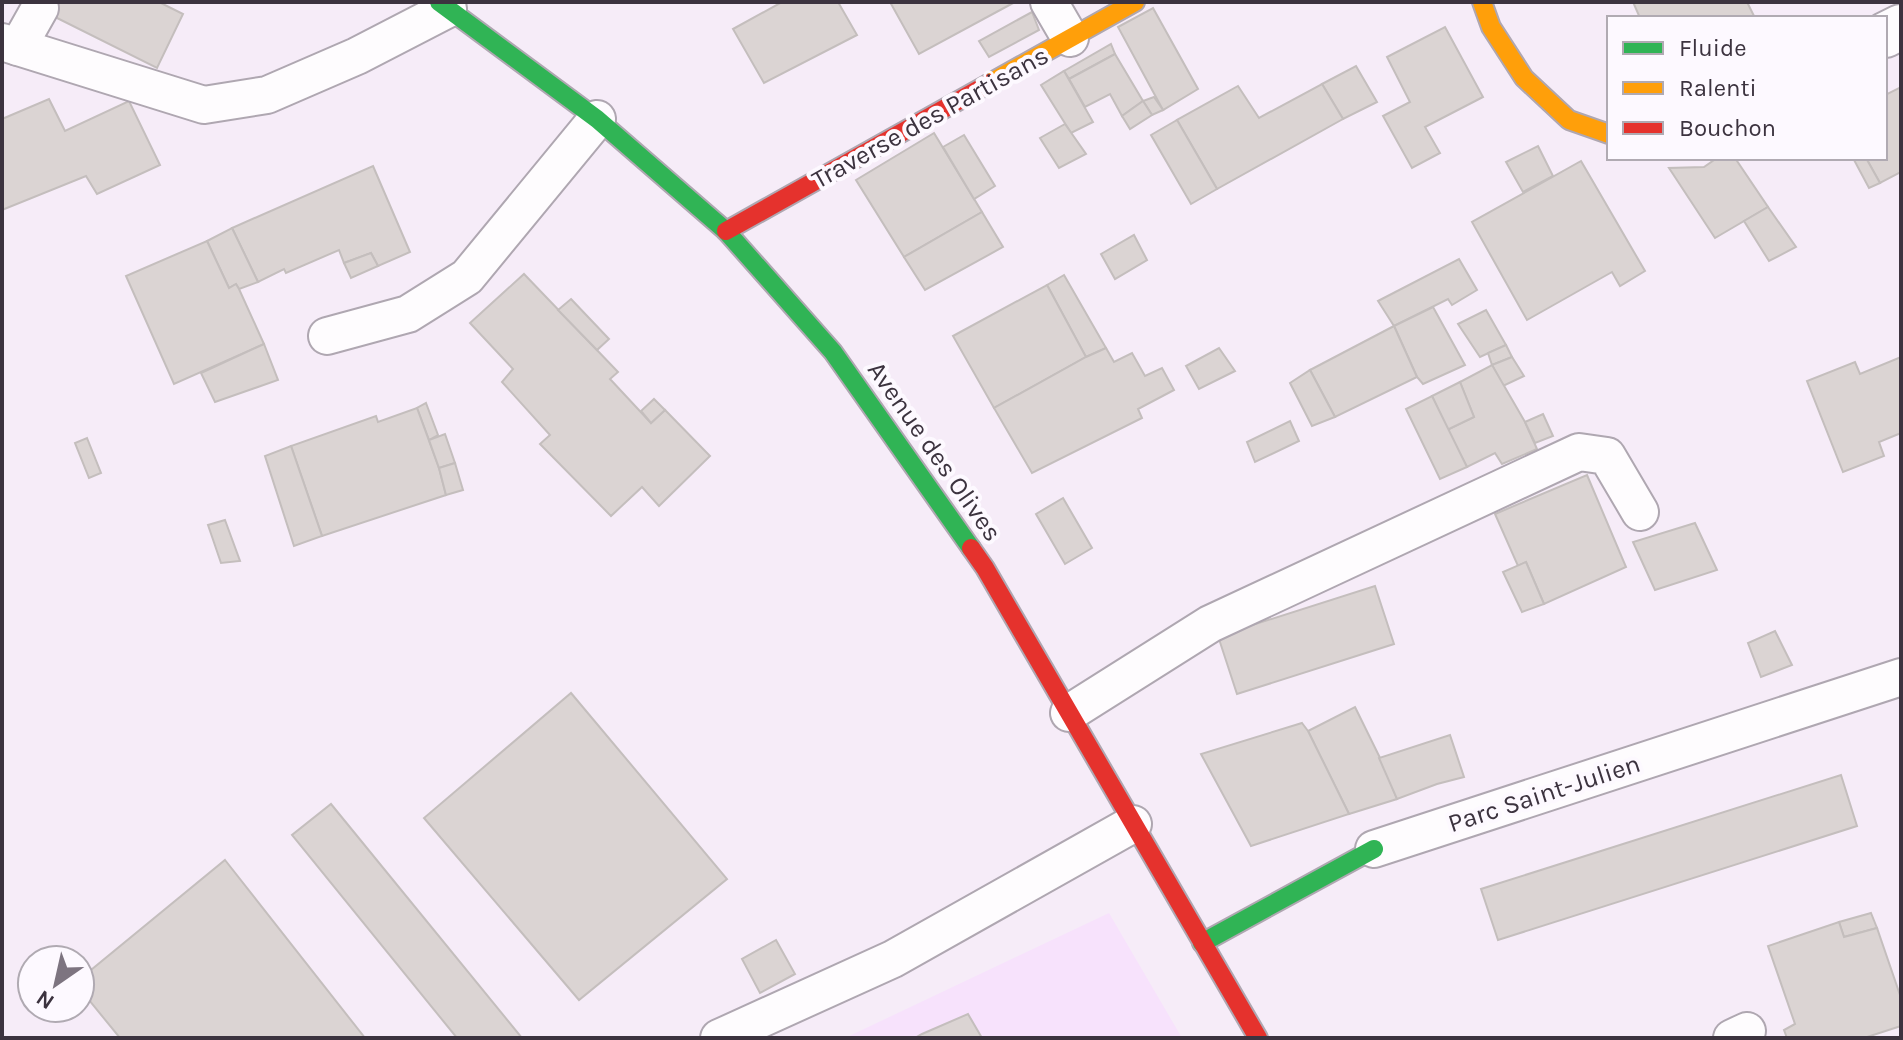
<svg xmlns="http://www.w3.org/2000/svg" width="1903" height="1040" viewBox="0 0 1903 1040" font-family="Karla,sans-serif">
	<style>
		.built { fill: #f7e2fc }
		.building { fill: #dbd4d3; stroke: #c4bebd; stroke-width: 2 }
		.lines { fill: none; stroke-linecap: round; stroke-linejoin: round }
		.lane-casing { stroke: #afa7b1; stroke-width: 40 }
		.street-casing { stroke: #afa7b1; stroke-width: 48 }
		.fast-casing { stroke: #afa7b1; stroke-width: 22 }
		.slow-casing { stroke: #afa7b1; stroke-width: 22 }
		.jam-casing { stroke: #afa7b1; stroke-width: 22 }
		.lane { stroke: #fefcfe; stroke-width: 36 }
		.street { stroke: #fefcfe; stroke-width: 44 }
		.fast { stroke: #30b455; stroke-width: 18 }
		.slow { stroke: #ff9f0a; stroke-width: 18 }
		.jam { stroke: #e5322d; stroke-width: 18 }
		.labels { text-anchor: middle; stroke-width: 8; stroke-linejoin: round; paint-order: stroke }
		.street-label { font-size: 26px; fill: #3c333f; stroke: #fdf9ff }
	</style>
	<rect width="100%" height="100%" fill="#f6ecf8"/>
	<polygon class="built" points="1109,913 1182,1038 845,1038"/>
	<g class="building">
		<polygon points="25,2 159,2 183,14 157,68"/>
		<polygon points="782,2 838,2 857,35 764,83 733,29"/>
		<polygon points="890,2 1015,2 919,54"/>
		<polygon points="1633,2 1747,2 1755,18 1640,18"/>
		<polygon points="1153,8 1198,89 1163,110 1118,27"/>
		<polygon points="1032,12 1039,30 989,57 979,41"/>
		<polygon points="1445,27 1483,97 1425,127 1440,153 1412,168 1383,116 1410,102 1387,57"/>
		<polygon points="1111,44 1115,54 1069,79 1064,71"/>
		<polygon points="1115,54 1143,101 1122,116 1110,94 1085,107 1069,79"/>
		<polygon points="1356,66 1377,102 1343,119 1322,84"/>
		<polygon points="1064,71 1093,122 1071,133 1041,85"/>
		<polygon points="1322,84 1343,119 1217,189 1177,120 1238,86 1259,118"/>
		<polygon points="1901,87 1901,172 1880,183 1866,158 1885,158 1885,95"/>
		<polygon points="1154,97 1163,110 1152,115 1143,101"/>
		<polygon points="49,99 65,131 129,101 160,165 97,194 86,176 2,210 2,119"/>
		<polygon points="1143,101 1152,115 1130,129 1122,116"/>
		<polygon points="1177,120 1217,189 1191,204 1151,135"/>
		<polygon points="1065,124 1086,154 1059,168 1040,138"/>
		<polygon points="934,133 982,212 904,257 856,180"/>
		<polygon points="964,135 995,186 974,199 943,147"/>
		<polygon points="1538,146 1553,176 1523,192 1506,162"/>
		<polygon points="1717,158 1735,158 1768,207 1715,238 1669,168 1704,167"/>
		<polygon points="1853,158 1866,158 1880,183 1869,188"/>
		<polygon points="1581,161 1645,271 1620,286 1612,272 1527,320 1472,222"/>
		<polygon points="373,166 410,252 378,266 371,253 344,263 339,250 286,273 284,269 258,282 232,228"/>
		<polygon points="1768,207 1796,247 1769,261 1744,221"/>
		<polygon points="982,212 1003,247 925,290 904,257"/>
		<polygon points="232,228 258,282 239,289 236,284 229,288 207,241"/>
		<polygon points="1134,235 1147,260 1115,279 1101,254"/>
		<polygon points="207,241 229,288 236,284 239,289 264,344 174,384 126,276"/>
		<polygon points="371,253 378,266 351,278 344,263"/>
		<polygon points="1459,259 1477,290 1452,305 1448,299 1394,326 1378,301"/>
		<polygon points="524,274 618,372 610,379 651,423 665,410 710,456 659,506 642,487 611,516 540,444 550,435 502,382 513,369 470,323"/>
		<polygon points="1064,275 1106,348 1086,357 1047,285"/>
		<polygon points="1047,285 1086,357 994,408 953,336"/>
		<polygon points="571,299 609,339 597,350 558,310"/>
		<polygon points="1433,307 1465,365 1423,384 1417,377 1394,326"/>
		<polygon points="1486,310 1506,345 1480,357 1458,324"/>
		<polygon points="1394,326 1417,377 1335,417 1310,370"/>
		<polygon points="264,344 278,380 215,402 201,373"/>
		<polygon points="1506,345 1512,357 1492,365 1488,353"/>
		<polygon points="1106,348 1114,362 1132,353 1145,376 1162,368 1174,390 1138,409 1142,418 1032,473 994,408 1086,357"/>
		<polygon points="1219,348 1235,371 1199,389 1186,366"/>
		<polygon points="1512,357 1524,376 1503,386 1492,365"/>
		<polygon points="1901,357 1901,433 1879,442 1884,456 1843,472 1807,381 1855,362 1860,374"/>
		<polygon points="1492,365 1525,422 1537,449 1502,464 1495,453 1467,467 1447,430 1474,417 1460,382"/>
		<polygon points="1310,370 1335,417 1312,426 1290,383"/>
		<polygon points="1460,382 1474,417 1447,430 1432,396"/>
		<polygon points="1432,396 1467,467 1440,479 1406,409"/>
		<polygon points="654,399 665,410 651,423 641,411"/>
		<polygon points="426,403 438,435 429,440 417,408"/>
		<polygon points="417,408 439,468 446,495 322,536 291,446 376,416 378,422"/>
		<polygon points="1543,414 1553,436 1535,443 1525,422"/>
		<polygon points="1290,421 1299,441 1255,462 1247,442"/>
		<polygon points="445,434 455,463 439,468 429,440"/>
		<polygon points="87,438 101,473 89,478 75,443"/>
		<polygon points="291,446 322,536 294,546 265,456"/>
		<polygon points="455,463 463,490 446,495 439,468"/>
		<polygon points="1587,475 1626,567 1544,604 1526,562 1518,566 1495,514"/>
		<polygon points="1063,498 1092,548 1065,564 1036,514"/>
		<polygon points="225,520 240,561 221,563 208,525"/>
		<polygon points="1695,523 1717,570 1655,590 1633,542"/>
		<polygon points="1526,562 1544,604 1522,612 1503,572"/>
		<polygon points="1375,586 1394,644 1237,694 1218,636"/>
		<polygon points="1775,631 1792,665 1761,677 1748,643"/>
		<polygon points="571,693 727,879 579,1000 424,818"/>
		<polygon points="1355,707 1383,764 1397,799 1349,814 1308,731"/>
		<polygon points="1302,723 1308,731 1349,814 1251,846 1201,754"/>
		<polygon points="1450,735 1464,777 1437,784 1397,799 1379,758"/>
		<polygon points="1841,775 1857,826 1498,940 1481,889"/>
		<polygon points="331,804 522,1038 457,1038 292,835"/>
		<polygon points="225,860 365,1038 120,1038 80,989 80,979"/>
		<polygon points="1871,913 1877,928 1844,937 1839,922"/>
		<polygon points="1839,922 1844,937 1877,928 1901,998 1901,1026 1864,1038 1787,1038 1784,1030 1795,1024 1768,946"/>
		<polygon points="776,940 795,974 760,993 742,959"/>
		<polygon points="968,1014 982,1038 915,1038 922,1034"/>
	</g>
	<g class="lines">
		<g class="lane-casing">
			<g id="lane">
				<polyline points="1049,2 1070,38"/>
				<polyline points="2,42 204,105 267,95 357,56 448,9"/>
				<polyline points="18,47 40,8"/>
				<polyline points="327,336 408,314 467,277 597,119"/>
				<polyline points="1069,713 1210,624 1579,452 1607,456 1640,512"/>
				<polyline points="1374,849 1901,677"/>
				<polyline points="719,1038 893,959 1133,824"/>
				<polyline points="1732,1038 1747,1031"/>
			</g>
		</g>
		<g class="street-casing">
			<polyline id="street" points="1885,35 1901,27"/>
		</g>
		<g class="fast-casing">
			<g id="fast">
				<polyline points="439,2 597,119 726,231 833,352 971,548"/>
				<polyline points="1202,943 1374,849"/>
			</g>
		</g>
		<g class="slow-casing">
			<g id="slow">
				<polyline points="1482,2 1491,27 1524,78 1569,120 1609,134"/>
				<polyline points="990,83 1135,2"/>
			</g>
		</g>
		<g class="jam-casing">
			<g id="jam">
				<polyline points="726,231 990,83"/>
				<polyline points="971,548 985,568 1258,1038"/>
			</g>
		</g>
		<use href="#lane" class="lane"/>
		<use href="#street" class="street"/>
		<use href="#fast" class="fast"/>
		<use href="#slow" class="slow"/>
		<use href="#jam" class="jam"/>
	</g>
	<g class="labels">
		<g class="street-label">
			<text transform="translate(930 117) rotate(-29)" y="9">Traverse des Partisans</text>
			<text transform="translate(935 451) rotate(55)" y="9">Avenue des Olives</text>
			<text transform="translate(1544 793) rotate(-18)" y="9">Parc Saint-Julien</text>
		</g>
	</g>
	<rect width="1903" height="1040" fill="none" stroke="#3c333f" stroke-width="8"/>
	<rect x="1607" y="16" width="280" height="144" fill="#fdf9ff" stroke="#b0aab2" stroke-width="2"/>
	<rect x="1623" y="42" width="40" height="12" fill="#30b455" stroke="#b0aab2" stroke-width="2"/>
	<text x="1679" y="56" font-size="24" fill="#3c333f">Fluide</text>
	<rect x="1623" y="82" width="40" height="12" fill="#ff9f0a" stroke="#b0aab2" stroke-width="2"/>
	<text x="1679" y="96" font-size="24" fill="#3c333f">Ralenti</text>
	<rect x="1623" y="122" width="40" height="12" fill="#e5322d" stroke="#b0aab2" stroke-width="2"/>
	<text x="1679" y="136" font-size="24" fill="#3c333f">Bouchon</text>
	<g transform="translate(56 984) rotate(214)"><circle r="38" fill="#fdf9ff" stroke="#b0aab2" stroke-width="2"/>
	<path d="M0-6L14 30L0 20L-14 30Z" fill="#7d7480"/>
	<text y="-12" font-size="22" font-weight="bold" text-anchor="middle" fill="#3c333f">N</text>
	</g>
</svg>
